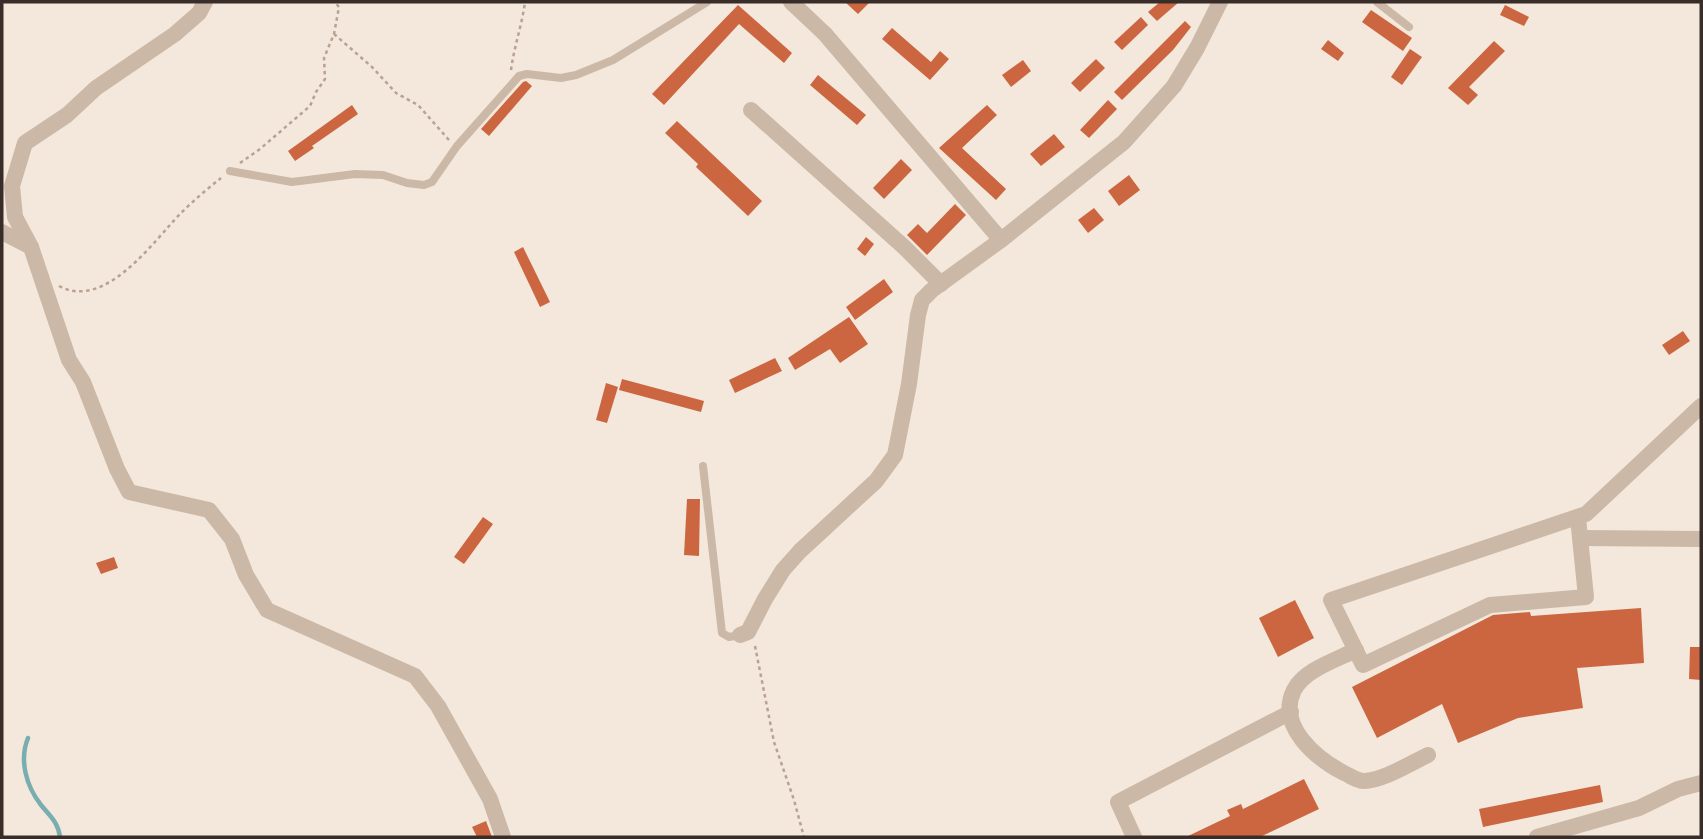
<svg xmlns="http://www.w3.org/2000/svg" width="1703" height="839" viewBox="0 0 1703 839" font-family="Barlow,sans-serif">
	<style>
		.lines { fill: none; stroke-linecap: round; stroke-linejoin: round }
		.stream { stroke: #79aeb1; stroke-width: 4.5 }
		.building { fill: #cb6641 }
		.path { stroke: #b8a291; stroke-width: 2.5; stroke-dasharray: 3.5 3.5; stroke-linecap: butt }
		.lane { stroke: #ccb8a6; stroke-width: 8 }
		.street { stroke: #ccb8a6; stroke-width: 16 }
	</style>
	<rect width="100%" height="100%" fill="#f3e8db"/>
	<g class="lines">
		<path class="stream" d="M28,738C19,760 26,786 41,805C50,816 58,822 60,837"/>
	</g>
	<g class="building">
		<polygon points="845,2 870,2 858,14"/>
		<polygon points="1160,2 1179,2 1157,21 1148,12"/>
		<polygon points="738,5 792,53 784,63 739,24 664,105 652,94"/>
		<polygon points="1505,5 1529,17 1524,26 1500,15"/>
		<polygon points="1371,10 1412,38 1403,51 1362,22"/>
		<polygon points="1141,17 1148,25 1122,50 1114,42"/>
		<polygon points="1185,21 1191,27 1173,50 1122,100 1114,92"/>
		<polygon points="892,28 931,62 940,51 949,59 930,80 882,39"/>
		<polygon points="1328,40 1344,53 1338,61 1321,49"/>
		<polygon points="1494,41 1505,51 1469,87 1478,95 1468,105 1448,88"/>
		<polygon points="1410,49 1422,57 1402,85 1391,77"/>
		<polygon points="1096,59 1105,68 1080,92 1071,83"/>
		<polygon points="1023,60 1031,71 1011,87 1002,75"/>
		<polygon points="818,75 866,115 857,125 810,85"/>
		<polygon points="526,81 532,86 489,136 481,129 523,82"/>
		<polygon points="1108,100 1117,109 1089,138 1080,130"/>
		<polygon points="352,105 358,114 312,146 314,148 295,161 288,151"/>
		<polygon points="987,105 997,115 962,148 1006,189 996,200 939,148"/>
		<polygon points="677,121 762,201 748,216 696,167 698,164 665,133"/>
		<polygon points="1054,134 1065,147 1041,166 1030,154"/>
		<polygon points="901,159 912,170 884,199 873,188"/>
		<polygon points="1129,175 1140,190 1119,206 1108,191"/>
		<polygon points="955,204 966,215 927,255 907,235 918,224 927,233"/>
		<polygon points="1094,208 1104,220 1088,233 1078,220"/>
		<polygon points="866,237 874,244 865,256 857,249"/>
		<polygon points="523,247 550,302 540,307 514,252"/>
		<polygon points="884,279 893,292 855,320 846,307"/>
		<polygon points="849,317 868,344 840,363 830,349 795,370 788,358"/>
		<polygon points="1683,331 1690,341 1669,355 1662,345"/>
		<polygon points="775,358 782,371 735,393 729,380"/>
		<polygon points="622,379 704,401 701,412 619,390"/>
		<polygon points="606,383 618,387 607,423 596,420"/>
		<polygon points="687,499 700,499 699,556 684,555"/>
		<polygon points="483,517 493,524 464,564 454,557"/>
		<polygon points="114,557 118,568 101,574 96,563"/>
		<polygon points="1295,600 1314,638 1278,657 1259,618"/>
		<polygon points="1641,608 1644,663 1577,668 1583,708 1518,718 1458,743 1442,704 1377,738 1352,687 1493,615 1530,612 1531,616"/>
		<polygon points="1690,647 1701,647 1701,680 1689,679"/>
		<polygon points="1304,779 1319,809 1260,837 1186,837 1230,816 1227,810 1241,804 1243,809"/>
		<polygon points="1600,785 1603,802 1483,827 1479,809"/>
		<polygon points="486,821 492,837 477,837 472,827"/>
	</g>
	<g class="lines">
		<g class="path">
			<polyline points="334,34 372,67 396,93 418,105 449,140"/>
			<path d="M511,70C514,47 522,25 525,2"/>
			<polyline points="240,163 260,149 310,106 316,92 325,79 324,58 334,34 339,7 335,2"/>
			<path d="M59,286C105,311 153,242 180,214C193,201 207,189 221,178"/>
			<polyline points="755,646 774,742 794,800 804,837"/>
		</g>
		<g class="lane">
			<polyline points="1377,2 1409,27"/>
			<polyline points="230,171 292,182 355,174 383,175 407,183 424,185 432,182 457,146 519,76 527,74 561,78 576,75 613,60 707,2"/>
			<polyline points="703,466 722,633 729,637 740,635"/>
		</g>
		<g class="street">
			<polyline points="205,2 199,13 175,34 96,88 67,115 25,143 12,186 15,217 31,247 69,360 83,382 117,469 129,492 209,510 232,539 246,575 267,610 415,676 438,706 490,799 503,837"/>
			<polyline points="791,2 825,34 1001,240"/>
			<polyline points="751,110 904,247 941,284"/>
			<polyline points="2,232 31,247"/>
			<polyline points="1578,518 1586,597 1490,605 1363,665 1331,600 1586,514 1701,406"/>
			<polyline points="1580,538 1701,539"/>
			<polyline points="740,635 748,632 765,599 783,570 800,551 876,481 895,455 909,384 918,315 922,300 932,290 1001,240 1124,142 1174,86 1197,48 1220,2"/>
			<path d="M1356,650C1336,660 1304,670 1294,690C1276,726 1317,759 1344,773C1351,776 1357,781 1364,781C1382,781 1411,763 1428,755"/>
			<polyline points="1134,837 1118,802 1291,712"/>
			<polyline points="1537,837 1639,808 1678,789 1701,783"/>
		</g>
	</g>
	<rect width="1703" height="839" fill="none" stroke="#382d28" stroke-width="7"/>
</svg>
